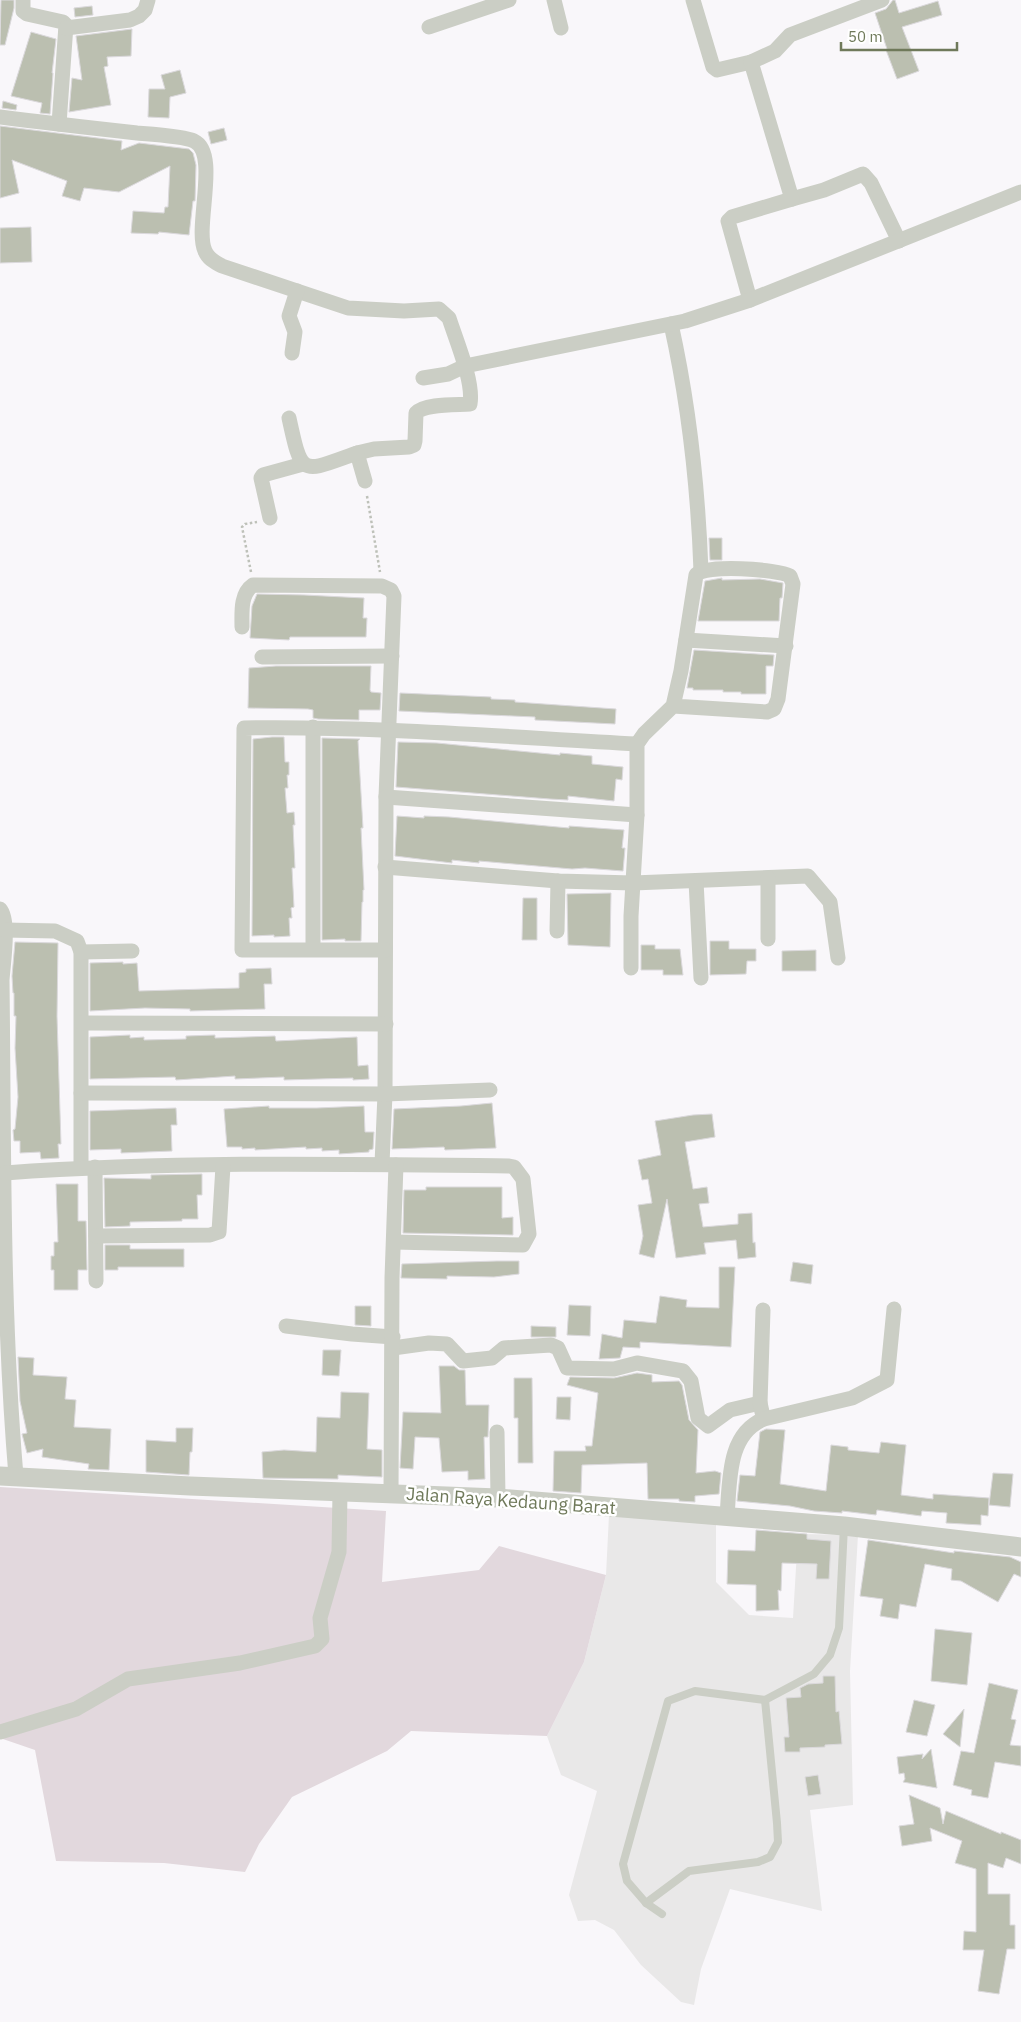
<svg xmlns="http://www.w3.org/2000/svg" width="1021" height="2022" viewBox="0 0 1021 2022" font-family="'IBM Plex Sans',sans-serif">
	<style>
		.built { fill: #e9e8e8 }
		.green { fill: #e2d8dd }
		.building { fill: #bbbfb0; stroke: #dbd9dc }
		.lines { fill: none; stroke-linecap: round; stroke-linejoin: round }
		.path { stroke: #bec1b9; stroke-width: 2.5; stroke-dasharray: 2.5 2.5; stroke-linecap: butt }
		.service { stroke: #cbcec5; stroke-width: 8 }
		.minor { stroke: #cbcec5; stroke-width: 15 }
		.tertiary { stroke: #cbcec5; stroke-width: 19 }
		.labels { text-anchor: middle; stroke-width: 5; stroke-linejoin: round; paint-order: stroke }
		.street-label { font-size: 18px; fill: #6f795a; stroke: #fff }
	</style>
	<rect width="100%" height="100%" fill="#f9f7fa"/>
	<polygon class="built" points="609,1515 716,1523 716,1582 749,1615 793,1618 798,1534 858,1535 850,1671 853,1805 810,1810 822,1911 730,1889 701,1969 694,2005 681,2002 641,1965 614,1930 595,1920 578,1921 569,1895 597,1791 561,1775 547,1736 584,1662 606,1575"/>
	<polygon class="green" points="0,1487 386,1511 382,1582 479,1570 499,1546 606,1575 584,1662 547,1736 411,1731 387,1751 292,1797 259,1844 245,1872 164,1863 56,1861 35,1750 0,1738"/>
	<g class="building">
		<polygon points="1,0 14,0 14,8 5,45 0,45"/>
		<polygon points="893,0 895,0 899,13 938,1 942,15 902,27 919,71 897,79 886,50 887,49 875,13 886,9"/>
		<polygon points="92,6 93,15 75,17 74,8"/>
		<polygon points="132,29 131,56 107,57 108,66 104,67 111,105 69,112 72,78 82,80 76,36"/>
		<polygon points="31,32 56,39 52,73 53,73 50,114 40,113 42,103 11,96"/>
		<polygon points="180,70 186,93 170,97 169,118 148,117 149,89 165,89 161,75"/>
		<polygon points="3,101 17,105 16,110 2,108"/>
		<polygon points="0,126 122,141 121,150 139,143 189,149 193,153 196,165 195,201 193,201 189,235 159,232 158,234 131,233 133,211 164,213 165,207 168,207 170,166 119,192 84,188 80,201 62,196 67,181 12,160 19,193 0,198"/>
		<polygon points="224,128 227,140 211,144 208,132"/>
		<polygon points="31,227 32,262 0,263 0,228"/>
		<polygon points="709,538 722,538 722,560 710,560"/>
		<polygon points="722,578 722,580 760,579 783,583 782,598 780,598 779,621 698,621 705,581"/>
		<polygon points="257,594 304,595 364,598 363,618 367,618 366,637 290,637 289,640 250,638 252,606"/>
		<polygon points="694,650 774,655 773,666 766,666 766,694 741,694 741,692 723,692 723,690 693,690 693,688 687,688"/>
		<polygon points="276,666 371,666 370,690 371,692 381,693 380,710 359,710 359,720 318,719 313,718 313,710 308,709 248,708 249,668"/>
		<polygon points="400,693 491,697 491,699 515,700 515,702 616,709 615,724 535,720 535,717 399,711"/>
		<polygon points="272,737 284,737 285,762 289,762 289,775 287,775 288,788 285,788 287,813 294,812 295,825 293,825 295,868 292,868 294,907 291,908 292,918 289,918 290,936 274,937 274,935 252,936 253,739"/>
		<polygon points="322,738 360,739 358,741 363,828 361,828 364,890 363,890 363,902 362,902 361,941 345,941 345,939 322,940"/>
		<polygon points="398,742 437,743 560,755 560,753 592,756 592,764 623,767 622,780 616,779 614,801 568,796 568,800 550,799 396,787"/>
		<polygon points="397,816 424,818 424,816 449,817 569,828 569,826 624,830 622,848 625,848 623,871 585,868 572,869 479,861 479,863 452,860 452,863 395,856"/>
		<polygon points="611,893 610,947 568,945 567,894"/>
		<polygon points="523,898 537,898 537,940 522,940"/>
		<polygon points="710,941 729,941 729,949 756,949 756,961 747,961 746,974 710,975"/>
		<polygon points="15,942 58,943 57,1016 61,1144 58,1144 59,1158 41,1159 40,1152 20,1153 20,1141 14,1141 13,1130 15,1129 18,1097 15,1048 16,1016 14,1016 14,993 13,993 12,976"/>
		<polygon points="641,945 655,945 655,949 680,949 683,975 663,975 663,970 641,970"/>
		<polygon points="816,950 816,971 782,971 782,951"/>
		<polygon points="123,962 123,964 137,963 139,991 239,988 239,973 246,972 246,969 271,968 272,984 264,984 265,1009 190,1011 190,1009 145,1008 90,1011 90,963"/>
		<polygon points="130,1035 130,1038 144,1037 144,1040 186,1039 186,1036 215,1035 215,1038 275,1036 276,1041 357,1037 358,1066 368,1065 369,1079 353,1080 353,1078 284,1080 284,1077 235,1079 235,1076 176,1080 175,1077 90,1079 90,1037"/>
		<polygon points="492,1103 496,1148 445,1150 444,1147 392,1149 394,1109 461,1106"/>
		<polygon points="269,1106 269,1108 317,1108 364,1106 365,1132 374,1132 373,1149 369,1150 369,1152 339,1154 339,1150 322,1151 322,1148 306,1149 306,1147 255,1150 255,1148 242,1149 242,1147 227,1147 224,1109"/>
		<polygon points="176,1108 177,1125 171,1125 172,1151 121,1153 121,1149 90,1150 90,1111"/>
		<polygon points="712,1114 715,1137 685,1142 693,1189 707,1187 709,1203 699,1204 703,1227 738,1224 738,1214 752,1213 753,1243 755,1242 756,1257 738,1259 736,1240 704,1243 706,1254 676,1258 667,1199 654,1258 639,1254 643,1236 638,1205 652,1203 648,1179 642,1180 638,1160 661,1155 655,1121 693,1115"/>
		<polygon points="202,1174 202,1195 197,1195 198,1219 182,1219 182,1221 130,1222 130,1226 105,1227 104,1178 151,1179 151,1175"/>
		<polygon points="56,1184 78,1184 78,1221 86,1221 87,1270 78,1270 78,1290 54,1290 54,1270 51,1270 51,1256 54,1256 54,1242 58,1242"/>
		<polygon points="426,1187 502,1187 502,1218 513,1217 513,1235 403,1233 404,1190 426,1190"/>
		<polygon points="105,1245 130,1245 130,1249 184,1249 184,1267 118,1267 118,1270 105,1270"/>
		<polygon points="497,1261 519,1261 519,1274 494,1277 447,1276 447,1279 401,1278 402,1264"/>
		<polygon points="793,1262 813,1265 811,1284 790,1281"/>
		<polygon points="719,1267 735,1267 731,1347 640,1342 640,1348 623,1347 620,1358 599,1359 602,1334 622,1338 624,1320 656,1323 660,1296 687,1300 686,1307 719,1308"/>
		<polygon points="569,1305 591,1306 590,1336 567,1335"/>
		<polygon points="355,1306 371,1306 371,1326 355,1325"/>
		<polygon points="531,1326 556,1327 556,1337 531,1337"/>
		<polygon points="323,1350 341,1350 339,1376 322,1375"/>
		<polygon points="18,1357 34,1358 33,1375 67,1377 65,1399 76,1400 74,1427 111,1429 109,1470 88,1469 89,1464 42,1457 43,1449 27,1453 22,1434 27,1433 20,1401"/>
		<polygon points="439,1366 454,1366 459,1370 465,1370 466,1405 489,1405 488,1437 484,1437 485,1479 468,1480 468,1471 442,1472 439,1438 415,1437 413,1469 400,1468 403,1412 441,1413"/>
		<polygon points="637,1373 652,1375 652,1382 679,1381 682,1385 689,1420 698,1430 696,1473 715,1471 721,1473 719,1494 695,1496 695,1502 679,1501 679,1499 648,1499 647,1463 582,1465 581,1493 553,1491 554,1451 586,1451 585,1446 592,1446 598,1393 567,1385 570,1377 614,1378"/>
		<polygon points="514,1378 532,1378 533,1463 518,1463 518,1418 514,1418"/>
		<polygon points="341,1392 369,1393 367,1449 382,1450 382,1477 338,1475 338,1479 263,1478 262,1452 284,1450 316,1452 317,1417 340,1418"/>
		<polygon points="557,1397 571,1397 570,1420 556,1419"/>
		<polygon points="176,1428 193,1428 192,1452 190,1452 189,1475 146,1472 146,1440 176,1442"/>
		<polygon points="766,1429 785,1430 780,1484 826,1491 831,1445 848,1447 848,1450 879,1453 881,1442 906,1445 901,1495 933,1499 933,1494 989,1498 988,1516 981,1515 981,1525 946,1523 947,1513 922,1511 921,1516 877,1510 876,1515 842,1511 842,1513 814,1511 790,1506 737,1501 740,1475 755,1476 760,1432"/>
		<polygon points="993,1473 1013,1474 1010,1507 989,1505"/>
		<polygon points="756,1530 807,1534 807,1539 831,1541 829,1579 816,1579 817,1564 782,1563 781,1591 778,1590 779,1610 756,1611 756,1585 727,1584 728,1550 755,1551"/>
		<polygon points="868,1540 954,1553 954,1551 1010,1557 1021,1562 1021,1577 1014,1574 998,1602 961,1581 951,1580 952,1569 925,1564 916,1607 900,1604 898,1619 880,1616 883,1599 860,1596"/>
		<polygon points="935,1629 972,1633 967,1685 931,1681"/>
		<polygon points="823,1676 835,1676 836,1712 839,1711 842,1744 825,1745 825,1747 800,1748 800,1752 785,1752 784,1737 789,1737 786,1698 801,1697 800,1688 808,1684 823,1683"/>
		<polygon points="989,1683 1018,1690 1011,1719 1016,1720 1010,1745 1021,1746 1021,1766 995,1762 988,1798 971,1795 972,1790 953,1785 961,1751 974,1753"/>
		<polygon points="914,1700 935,1705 927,1736 906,1732"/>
		<polygon points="964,1709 960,1747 943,1734"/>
		<polygon points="931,1749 937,1788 903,1782 905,1779 904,1773 899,1774 897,1757 923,1754 922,1759"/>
		<polygon points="818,1775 821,1794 808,1796 805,1777"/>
		<polygon points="909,1795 940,1808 943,1824 946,1811 1001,1834 1001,1832 1021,1840 1021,1864 1006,1858 1003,1868 988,1863 988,1894 1010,1894 1010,1925 1015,1925 1015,1949 1007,1949 999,1994 978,1991 984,1950 963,1950 964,1931 976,1932 976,1869 955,1863 962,1841 930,1828 932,1841 902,1846 899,1826 914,1824"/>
	</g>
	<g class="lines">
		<g class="path">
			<polyline points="367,496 380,572"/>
			<polyline points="251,572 242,527 245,524 257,522"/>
		</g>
		<g class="service">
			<polyline points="646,1903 689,1871 758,1862 770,1857 778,1842 777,1823 765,1700"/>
			<polyline points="662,1914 646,1903 627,1881 623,1864 668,1701 695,1691 765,1700 814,1674 830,1655 839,1628 844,1526"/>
		</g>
		<g class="minor">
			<polyline points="23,0 23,11 27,14 63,22 66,25 59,124"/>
			<polyline points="554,0 561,28"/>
			<polyline points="693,0 713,67 717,70 751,62"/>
			<polyline points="429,27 509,0"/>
			<polyline points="66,28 130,20 139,16 145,10 148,0"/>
			<path d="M0,117C46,123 91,128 137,133C149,134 184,136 194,141C220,153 194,228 205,251C208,259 215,262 222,266L348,308L404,311L439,309L449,318C456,340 474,382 470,404C457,405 425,403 416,413L415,441L414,445L409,447L374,449L357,453L365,481"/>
			<polyline points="792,199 824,190 863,174 871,183 899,241"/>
			<polyline points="750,300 728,221 732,217 792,199 751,62 775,51 790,35 882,0"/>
			<path d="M671,324C689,405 698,487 701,571"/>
			<polyline points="292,353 295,332 289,316 297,291"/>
			<polyline points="423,378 448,374 465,366 685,321 750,300 1021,192"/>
			<path d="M289,418C302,478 301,473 357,453"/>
			<polyline points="270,518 261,478 263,475 303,464"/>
			<path d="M242,627C242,613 240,594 253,585L382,586L391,590L394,596L386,797L385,1094L382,1164"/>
			<polyline points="686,640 786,646"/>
			<polyline points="262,657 392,656"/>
			<polyline points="386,797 637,815"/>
			<polyline points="385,867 558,881 633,883 808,876 830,902 838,958"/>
			<polyline points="768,878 768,939"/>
			<polyline points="696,881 701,978"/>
			<path d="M0,909C10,920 3,965 2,980C4,1146 2,1311 16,1476"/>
			<polyline points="4,930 55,931 77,941 81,952 81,1168"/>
			<polyline points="557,931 558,881"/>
			<polyline points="313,949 313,727"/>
			<path d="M385,950H242L244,728C375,726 506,737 637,744"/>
			<polyline points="81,952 132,951"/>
			<path d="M631,968V916L637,815V744L644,734L673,706L681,671L696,575C703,564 778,569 790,576L793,584L778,699L774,709L767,712L673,706"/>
			<polyline points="82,1023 386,1024"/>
			<polyline points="81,1093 385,1094 490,1090"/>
			<polyline points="95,1167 96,1281"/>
			<path d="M5,1173C173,1161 341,1164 509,1166L514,1167L523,1179L529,1234L523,1245L394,1242"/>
			<polyline points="96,1236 210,1235 219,1232 223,1166"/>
			<polyline points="286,1326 352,1334 393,1337"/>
			<polyline points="393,1348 429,1343 447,1344 463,1361 492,1358 504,1348 551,1345 558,1348 567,1368 614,1369 637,1363 683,1371 691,1381 698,1418 708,1426 730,1410 760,1403"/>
			<polyline points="762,1412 760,1403 763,1310"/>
			<polyline points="497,1432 498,1498"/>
			<polyline points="391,1493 392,1278 396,1165"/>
			<path d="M727,1516C730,1481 727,1434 764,1419L852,1398L887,1380L894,1309"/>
			<polyline points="0,1732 76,1709 128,1679 240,1663 315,1646 322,1639 320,1618 339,1552 340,1492"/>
		</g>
		<polyline class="tertiary" points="0,1476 190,1486 498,1498 844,1526 1021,1547"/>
	</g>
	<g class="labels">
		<g class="street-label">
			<text transform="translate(511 1501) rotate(4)" y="6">Jalan Raya Kedaung Barat</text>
		</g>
	</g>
	<path d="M841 42v8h116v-8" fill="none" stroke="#6f795a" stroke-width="2.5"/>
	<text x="848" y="42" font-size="15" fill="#6f795a" stroke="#ffffff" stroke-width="4" paint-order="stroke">50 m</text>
</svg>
